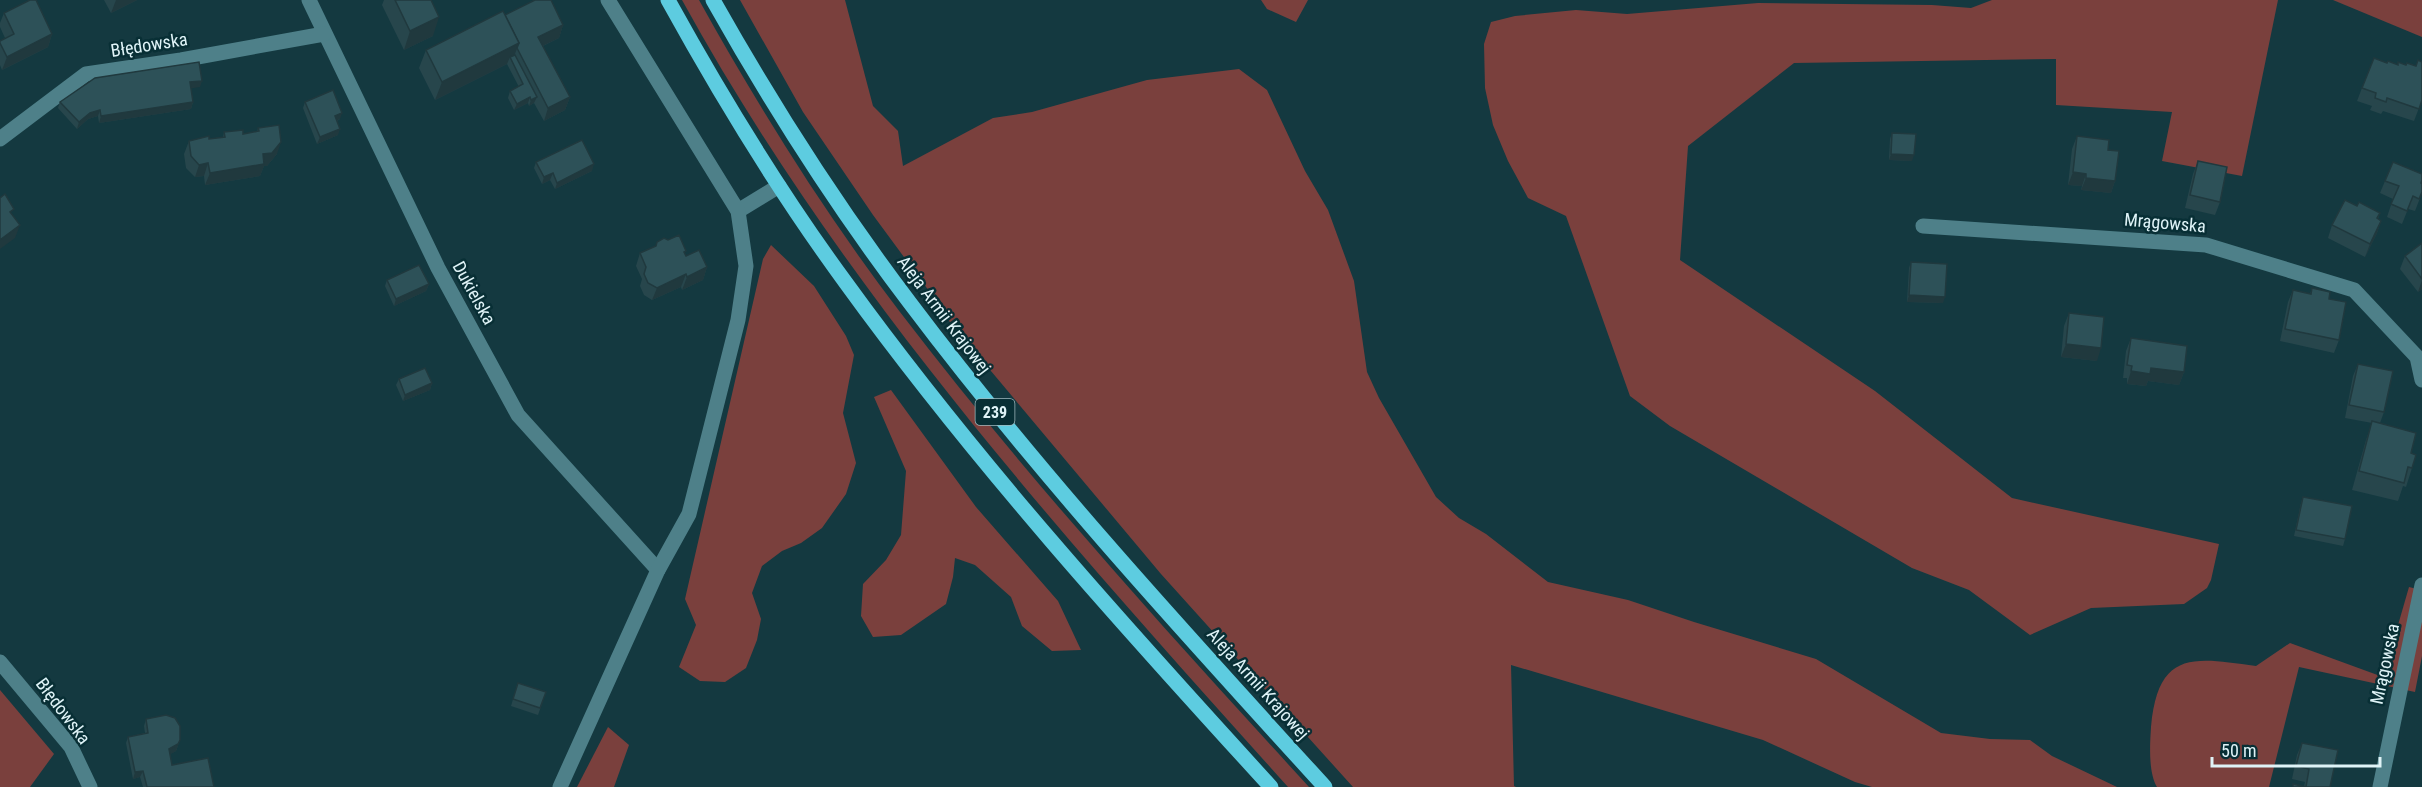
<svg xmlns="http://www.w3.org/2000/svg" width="2422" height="787" viewBox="0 0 2422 787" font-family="'Roboto Condensed',sans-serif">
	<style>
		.green { fill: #7a403d }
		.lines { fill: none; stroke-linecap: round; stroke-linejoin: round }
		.minor { stroke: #4e8089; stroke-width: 15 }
		.major { stroke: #5dcce0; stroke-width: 15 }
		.wall { fill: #27464c }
		.shaded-wall { fill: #20393e }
		.building { fill: #2d5158; stroke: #20393e; stroke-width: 1.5 }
		.labels { text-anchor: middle; stroke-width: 5; stroke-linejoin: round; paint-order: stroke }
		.shield { fill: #082f35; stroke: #9eb8bd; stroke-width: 1.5 }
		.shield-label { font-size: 16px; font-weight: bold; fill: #dff3f7 }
		.street-label { font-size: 18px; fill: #dff3f7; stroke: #082f35 }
	</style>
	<rect width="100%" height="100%" fill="#143940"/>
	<g class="green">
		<path d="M682,0H699C759,108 825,214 900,312C1027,478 1168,633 1309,787H1288C1066,540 843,293 682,0Z"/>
		<polygon points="740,0 845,0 873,106 898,131 903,166 993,118 1032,112 1147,80 1239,69 1267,90 1305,171 1328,210 1354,281 1367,372 1379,398 1436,497 1459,518 1486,534 1548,582 1628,600 1694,622 1816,659 1941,733 1990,739 2030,740 2052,756 2117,787 1872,787 1855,782 1763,740 1511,665 1514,786 1516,787 1353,787 1161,574 939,309 929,291 873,215 803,112"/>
		<polygon points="1261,0 1308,0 1296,22 1267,9"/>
		<polygon points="1992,0 2278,0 2242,176 2162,161 2172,112 2056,105 2056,59 1794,63 1688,146 1680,260 1875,391 2012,498 2219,544 2211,580 2207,588 2184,604 2091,608 2030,635 1969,590 1912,568 1670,426 1630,396 1566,216 1528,198 1508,161 1493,125 1485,88 1484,44 1491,22 1515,16 1576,10 1627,14 1758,3 1932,5 1971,8"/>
		<polygon points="2333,0 2422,0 2422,37"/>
		<polygon points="771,245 814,286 846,336 854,355 843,413 856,463 846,494 822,528 801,543 782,551 762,566 752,593 761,619 757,640 746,668 725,682 700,681 679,667 696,625 685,599 763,259"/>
		<polygon points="891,390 976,507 1058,601 1081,650 1052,651 1022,626 1011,597 975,565 955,558 953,577 946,604 901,635 873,637 861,616 863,584 886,560 901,535 906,471 874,397"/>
		<path d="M2422,585V656L2415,692L2299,667L2269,787H2157C2148,772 2150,744 2151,727C2158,650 2193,657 2256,666L2290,643L2383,677L2409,587L2421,590Z"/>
		<polygon points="0,690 54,754 30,787 0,787"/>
		<polygon points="608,727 629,745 614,787 577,787"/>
	</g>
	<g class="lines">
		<g class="minor">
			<polyline points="309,0 438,268 518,415 658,570"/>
			<polyline points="0,139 86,74 181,60 324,34"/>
			<polyline points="738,211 779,186"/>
			<polyline points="1923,226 2206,245 2354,290 2417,357 2422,380"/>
			<polyline points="0,662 71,747 90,787"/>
			<polyline points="560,787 658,570 689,514 738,320 746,266 738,211 608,0"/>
			<polyline points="2380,787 2422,585"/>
		</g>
		<g class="major">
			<path d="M668,0C722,98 780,193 846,283C975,461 1123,625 1271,787"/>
			<path d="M713,0C772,105 837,207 910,303C1038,473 1182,630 1325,787"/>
		</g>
	</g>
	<g class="wall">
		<polygon points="104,0 137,0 111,13"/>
		<polygon points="384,0 431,0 433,36 404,50 382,5"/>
		<polygon points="4,13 52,34 48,47 2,70 0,65 0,41 5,38 0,27 0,23"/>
		<polygon points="505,15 563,25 559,38 543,46 570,97 565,110 544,121 534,103 529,106 528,103 514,110 508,98 510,91 519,87 507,64 435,100 419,68 426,50"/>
		<polygon points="2387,63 2422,100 2414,121 2383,111 2381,114 2370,110 2372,106 2357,101 2362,88"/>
		<polygon points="200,87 191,88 193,102 191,109 99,123 98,116 88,119 77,129 58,108 60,102"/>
		<polygon points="305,102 340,119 337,121 338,135 317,144 303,108"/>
		<polygon points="258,128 277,154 267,166 264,166 260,176 205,185 204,176 195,177 186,168 184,154 189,141 223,137 224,132 243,134 257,132"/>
		<polygon points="1892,133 1912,161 1889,160 1890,139"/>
		<polygon points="2077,136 2108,150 2115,181 2111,193 2081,190 2082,186 2068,185 2072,149"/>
		<polygon points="2198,161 2220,202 2215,215 2185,208 2193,174"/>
		<polygon points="536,162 592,171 555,189 550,180 542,184 534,168"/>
		<polygon points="2385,181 2421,183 2422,193 2415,211 2408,209 2402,224 2387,217 2393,199 2380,193"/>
		<polygon points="2357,206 2380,213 2378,219 2381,221 2377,233 2365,257 2328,238 2332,225"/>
		<polygon points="2422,243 2422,289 2418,292 2400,269 2405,256"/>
		<polygon points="640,253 685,254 686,256 707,267 703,280 682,290 681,287 652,300 644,295 640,286 642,279 636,266"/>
		<polygon points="1911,262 1943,303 1907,302 1909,268"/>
		<polygon points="387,280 429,284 426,291 394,306 385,286"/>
		<polygon points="2312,288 2329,299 2339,340 2334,353 2280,341 2288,302 2293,290 2310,294"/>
		<polygon points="2069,313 2097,361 2061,357 2064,326"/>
		<polygon points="2131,338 2184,372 2179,385 2148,381 2146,386 2127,384 2127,378 2123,378 2126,351"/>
		<polygon points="2358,364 2384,412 2380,423 2411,453 2412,468 2406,487 2403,486 2398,501 2352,490 2366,440 2372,423 2345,418 2353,376"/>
		<polygon points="399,379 432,383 430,390 403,401 396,385"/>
		<polygon points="2303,497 2345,539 2343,546 2294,536 2301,503"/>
		<polygon points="518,683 546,692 538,715 511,706"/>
		<polygon points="146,719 180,740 176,751 170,754 172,765 214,787 143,787 140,777 133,779 126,743 128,737 145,733 144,726"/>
		<polygon points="2302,743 2330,787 2304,786 2305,782 2292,779 2297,755"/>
	</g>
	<g class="shaded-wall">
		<polygon points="116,0 137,0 111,13"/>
		<polygon points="439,17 433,36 404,50 410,31"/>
		<polygon points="563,25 559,38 534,50 538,37"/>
		<polygon points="52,34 48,47 2,70 7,57"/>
		<polygon points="519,43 512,62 510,57 507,64 435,100 442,82"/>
		<polygon points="202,81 200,87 188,89 190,82"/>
		<polygon points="530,97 528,103 514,110 517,104"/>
		<polygon points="537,97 534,103 529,106 531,100"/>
		<polygon points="570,97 565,110 544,121 548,108"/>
		<polygon points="193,102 191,109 99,123 101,116"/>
		<polygon points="100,110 98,116 88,119 77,129 79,122 90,113"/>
		<polygon points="342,113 340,119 333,122 335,116"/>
		<polygon points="340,129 338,135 317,144 320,137"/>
		<polygon points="281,142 277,154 267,166 264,166 260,176 205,185 210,173 263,154"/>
		<polygon points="1891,154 1914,155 1912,161 1889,160"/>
		<polygon points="208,163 204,176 195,177 199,165"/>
		<polygon points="594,164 592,171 555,189 557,183"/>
		<polygon points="2073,172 2086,174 2082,186 2068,185"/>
		<polygon points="553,173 550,180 542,184 544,177"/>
		<polygon points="2086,178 2115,181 2111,193 2081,190"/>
		<polygon points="2381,221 2377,233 2365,257 2370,244"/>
		<polygon points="20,225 15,238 0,249 0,240"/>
		<polygon points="707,267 703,280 682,290 687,277"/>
		<polygon points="686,274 681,287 652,300 657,288"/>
		<polygon points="2422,280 2422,289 2418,292"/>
		<polygon points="429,284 426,291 394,306 396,299"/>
		<polygon points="1909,295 1945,297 1943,303 1907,302"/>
		<polygon points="2066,344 2101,348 2097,361 2061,357"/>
		<polygon points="2151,368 2184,372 2179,385 2148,381 2146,386 2127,384 2131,371"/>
		<polygon points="432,383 430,390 403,401 405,395"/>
		<polygon points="180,740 176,751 167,756 169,749"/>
		<polygon points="143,771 140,777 133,779 135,772"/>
	</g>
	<g class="building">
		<polygon points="30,0 36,0 52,34 7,57 0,43 0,41 14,34 4,13"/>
		<polygon points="395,0 431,0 439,17 410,31"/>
		<polygon points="535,0 551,0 563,25 538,37 570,97 548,108 517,48 519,43 505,15"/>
		<polygon points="503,11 519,43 442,82 426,50"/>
		<polygon points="515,55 537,97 531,100 530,97 517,104 510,91 523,84 510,57"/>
		<polygon points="2374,58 2387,63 2388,61 2398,65 2398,62 2406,65 2407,63 2416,66 2418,60 2422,62 2422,100 2419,109 2387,98 2386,102 2375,98 2376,93 2362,88"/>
		<polygon points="199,62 202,81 190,82 193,102 101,116 100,110 90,113 79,122 60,102 95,78"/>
		<polygon points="333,90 342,113 335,116 340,129 320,137 305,102"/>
		<polygon points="279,125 281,142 272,153 263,154 264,164 210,173 208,163 199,165 191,156 189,141 209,136 209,139 225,137 224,132 243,130 243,134 259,131 258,128"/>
		<polygon points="1892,133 1916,134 1914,155 1891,154"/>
		<polygon points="2077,136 2109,140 2108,150 2119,151 2115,181 2086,178 2086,174 2073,172"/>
		<polygon points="582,140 594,164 557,183 553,173 544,177 536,162"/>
		<polygon points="2198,161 2227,167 2220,202 2190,195"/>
		<polygon points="2393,162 2422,174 2422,180 2421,183 2422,184 2422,192 2419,199 2413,196 2407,211 2391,204 2399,186 2385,181"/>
		<polygon points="5,194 14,209 10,212 20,225 0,240 0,198"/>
		<polygon points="2345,200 2357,206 2359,202 2380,213 2377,218 2381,221 2370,244 2332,225"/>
		<polygon points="679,235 686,251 684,252 686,256 699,250 707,267 687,277 686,274 657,288 648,283 644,274 646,267 640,253 656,246 657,242 664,238 668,240"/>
		<polygon points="2422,243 2422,279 2405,256"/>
		<polygon points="1911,262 1947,264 1945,297 1909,295"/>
		<polygon points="419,265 429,284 396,299 387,280"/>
		<polygon points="2312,288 2330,292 2329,299 2346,302 2339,340 2285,329 2293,290 2311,294"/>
		<polygon points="2069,313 2104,317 2101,348 2066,344"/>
		<polygon points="2131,338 2187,346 2184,372 2151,368 2150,374 2131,371 2132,366 2127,365"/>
		<polygon points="2358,364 2393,371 2384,412 2349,405"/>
		<polygon points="425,368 432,383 405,395 399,379"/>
		<polygon points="2372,421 2416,433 2411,453 2416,455 2412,468 2408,467 2404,483 2359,471"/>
		<polygon points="2303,497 2352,506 2345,539 2296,530"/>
		<polygon points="518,683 546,692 540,708 513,699"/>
		<polygon points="166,715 175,718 180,726 180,740 178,744 169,749 172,765 208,758 214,787 147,787 143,771 135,772 128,737 148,733 146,719"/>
		<polygon points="2302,743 2338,750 2330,787 2293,787 2293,784 2306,787 2309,769 2296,766"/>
	</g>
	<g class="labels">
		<rect class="shield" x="975.5" y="399" width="39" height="26" rx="4.5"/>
		<g class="shield-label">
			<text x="995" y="418">239</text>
		</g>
		<g class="street-label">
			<text transform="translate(149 45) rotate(-9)" y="6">Błędowska</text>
			<text transform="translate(2165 223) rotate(5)" y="6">Mrągowska</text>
			<text transform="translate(474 293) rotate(61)" y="6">Dukielska</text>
			<text transform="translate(944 315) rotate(53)" y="6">Aleja Armii Krajowej</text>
			<text transform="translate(2385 664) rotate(-78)" y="6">Mrągowska</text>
			<text transform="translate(1258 684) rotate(48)" y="6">Aleja Armii Krajowej</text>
			<text transform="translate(63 711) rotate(53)" y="6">Błędowska</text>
		</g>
	</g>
	<path d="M2212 757v9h168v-9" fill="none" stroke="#dff3f7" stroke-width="3"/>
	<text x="2221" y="757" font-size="18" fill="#dff3f7" stroke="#082f35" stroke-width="4.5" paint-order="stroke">50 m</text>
</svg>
